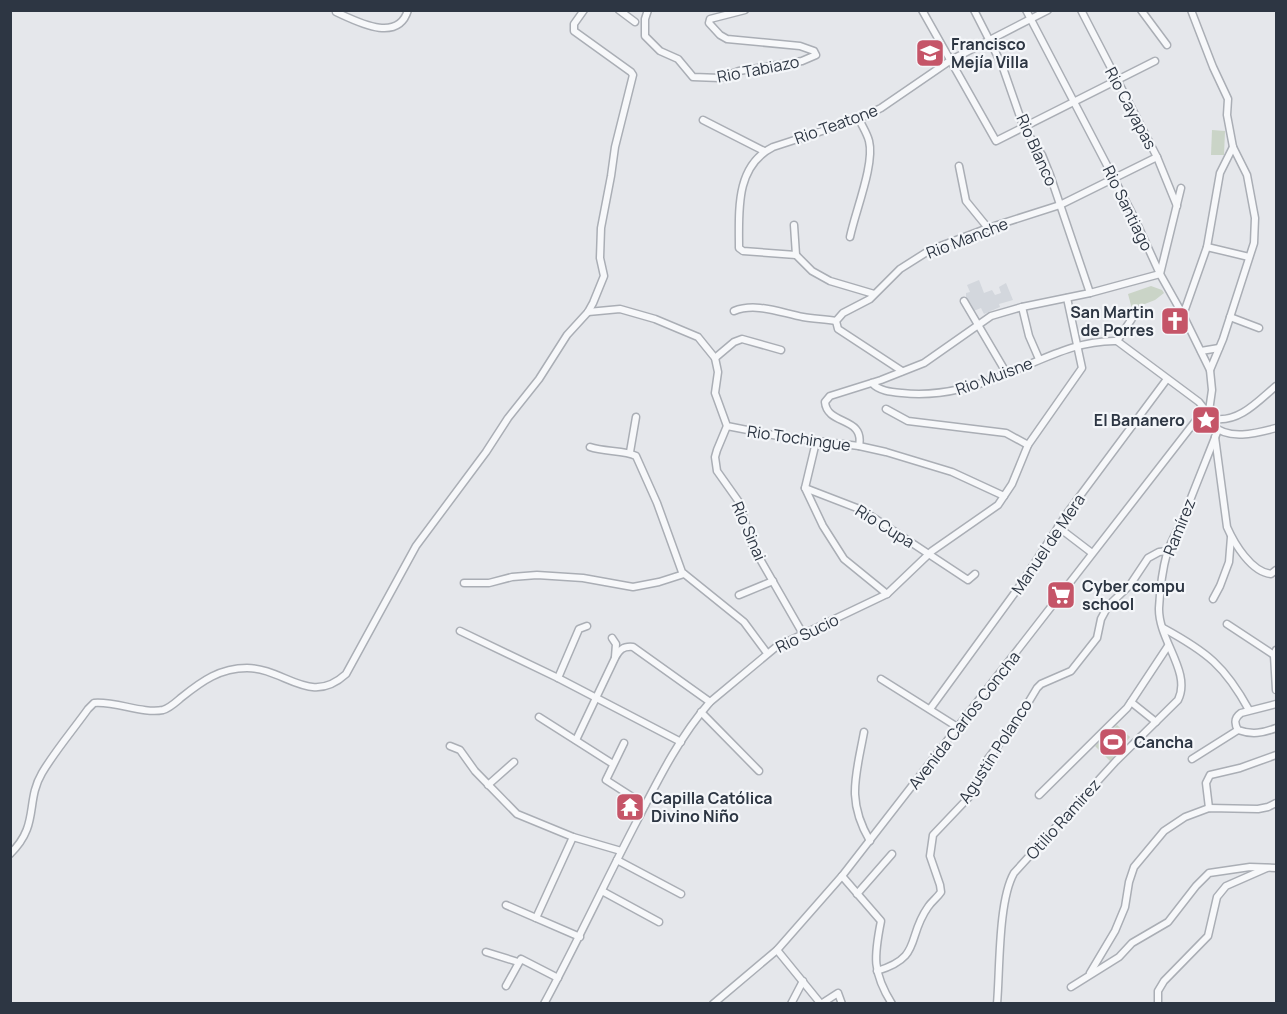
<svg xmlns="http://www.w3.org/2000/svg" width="1287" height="1014" viewBox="0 0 1287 1014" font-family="Manrope,sans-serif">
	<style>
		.built { fill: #d3d7dd }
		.green { fill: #cad4c7 }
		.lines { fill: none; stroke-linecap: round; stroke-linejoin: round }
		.minor-casing { stroke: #aaaeb5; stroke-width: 9 }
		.minor { stroke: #f7f8fa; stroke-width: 6 }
		.labels { text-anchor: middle; stroke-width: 4.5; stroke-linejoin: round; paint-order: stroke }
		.poi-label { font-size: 16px; font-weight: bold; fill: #2d3643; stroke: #f4f6f9; text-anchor: start }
		.street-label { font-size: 16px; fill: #2d3643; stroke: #f4f6f9 }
	</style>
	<rect width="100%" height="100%" fill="#e5e7eb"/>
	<polygon class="built" points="979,280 984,293 992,290 995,295 1001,293 999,287 1006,283 1013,300 999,304 1000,307 984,314 981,308 971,312 966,297 966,293 970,292 967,285"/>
	<g class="green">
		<polygon points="1212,130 1225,131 1224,155 1211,155"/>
		<polygon points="1151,286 1162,290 1164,293 1155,300 1132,309 1128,294"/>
		<polygon points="1117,725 1130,737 1110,761 1095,746"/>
	</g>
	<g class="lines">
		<g class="minor-casing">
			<g id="minor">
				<polyline points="619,10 635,22"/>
				<polyline points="648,10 645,19 645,36 660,51 678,59 693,77 720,78 739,71 802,61 816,55 814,51 800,46 727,39 720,35 709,23 710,19 745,10"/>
				<polyline points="922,10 996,141 1155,61"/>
				<polyline points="974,10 1002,65 1024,128 1042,155 1050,175 1090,293"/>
				<polyline points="1026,10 1134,217 1160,274 1183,315 1210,370 1212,390 1209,411"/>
				<polyline points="1081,10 1157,157 1177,206"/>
				<polyline points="1141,10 1167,45"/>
				<polyline points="1191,10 1213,67 1228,99 1227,115 1233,147 1247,175 1255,218 1254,243 1223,339 1210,370"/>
				<path d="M336,12C356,21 398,44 408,10"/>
				<polyline points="703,120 764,151"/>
				<polyline points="959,166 966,201 988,228"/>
				<polyline points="794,225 796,255"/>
				<path d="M850,237C855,212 875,164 869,141C867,133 862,126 859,119"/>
				<polyline points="1207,247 1249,257"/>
				<path d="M874,294L830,281L812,271L796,255L743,251L739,248C739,211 735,166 773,147L859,119L881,108L951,60L1048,10"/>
				<polyline points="964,301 1007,374"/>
				<polyline points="1022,307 1029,336 1039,359"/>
				<path d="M734,311C756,302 781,313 803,317C814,319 825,319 836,321"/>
				<polyline points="588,312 620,309 655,319 698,337 715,358 718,372 715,393 727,426 783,437 859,446 886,452 952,472 1004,496"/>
				<polyline points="1183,315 1207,247 1220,173 1233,147"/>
				<polyline points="1230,317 1259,328"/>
				<polyline points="1117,341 1135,314 1141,309"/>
				<polyline points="1201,351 1219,348"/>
				<polyline points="715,358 734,342 742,339 781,350"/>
				<polyline points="902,371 838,329 836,321 843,313 870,299 900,269 930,250 988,228 1060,205 1157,157"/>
				<path d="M872,383C879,391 891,392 902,393C938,397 973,388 1006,374C1042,360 1076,340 1117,341L1199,402L1206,411"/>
				<polyline points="886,409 908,421 1006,433 1028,445"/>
				<circle cx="1206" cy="419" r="9"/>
				<path d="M1215,419C1240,422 1258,401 1276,386"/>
				<path d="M1213,425C1228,441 1257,433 1276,428"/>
				<polyline points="727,426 717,450 715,457 717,471 739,502 752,545 803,634"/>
				<path d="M1215,437L1227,527C1234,543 1251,572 1271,574L1276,570"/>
				<polyline points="816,442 805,488 823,526 844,559 887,594"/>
				<path d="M859,446C865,416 827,426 825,402L830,396L881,380L924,363L991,316L1022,307L1090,293L1160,274L1181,188"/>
				<path d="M590,447C604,452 625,450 636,456L657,503L682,572L744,622L767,653"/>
				<polyline points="630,452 636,417"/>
				<polyline points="805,488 862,510 968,580 975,574"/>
				<polyline points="1058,527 1092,553"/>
				<polyline points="464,583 489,583 512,577 537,575 583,578 633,587 659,582 684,574"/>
				<polyline points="739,595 773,581"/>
				<polyline points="1213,599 1220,586 1229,562 1231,537"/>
				<polyline points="1227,624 1274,655"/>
				<path d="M1163,628C1207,652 1225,666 1249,710"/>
				<polyline points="460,631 558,678 681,742"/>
				<polyline points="612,638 616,644 615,657"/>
				<polyline points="1276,650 1274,655 1276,690"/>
				<polyline points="558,678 579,629 587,626"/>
				<polyline points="881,679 959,728"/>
				<polyline points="1131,702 1156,722"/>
				<path d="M1276,704L1241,713C1234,718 1234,723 1238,730C1252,735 1263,733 1276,728"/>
				<polyline points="930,709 1019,587 1068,512 1167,379"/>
				<polyline points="701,712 759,771"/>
				<polyline points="539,717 613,764"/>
				<path d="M864,732C856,776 846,800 870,841"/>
				<path d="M576,740L615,658C619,650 623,646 633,647L710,702"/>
				<polyline points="624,743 606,780 645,805"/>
				<polyline points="450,746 460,750 475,771 517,814 573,837 621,851"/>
				<polyline points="1192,759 1238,730"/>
				<polyline points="488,785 514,762"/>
				<polyline points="1039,795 1127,708 1168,646"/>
				<polyline points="1209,808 1206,783 1210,775 1240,768 1276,755"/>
				<path d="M10,854C40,825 25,802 42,773C55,751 73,730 88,709L94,703C116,701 142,714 163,710C170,708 176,702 182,697C202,681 220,668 247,668C285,668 310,707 346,674L416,546L486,452L508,418L539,379L567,335L588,312L593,303L604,276L600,258L601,228L611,176L615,147L633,75L631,72L574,31V24L584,10"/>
				<polyline points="617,860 681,894"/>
				<path d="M842,876L881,921C874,956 872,972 892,1004"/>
				<polyline points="602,891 659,922"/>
				<polyline points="857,894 892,854"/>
				<polyline points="506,905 580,937"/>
				<polyline points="536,918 573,837"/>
				<polyline points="777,950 821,1004"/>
				<polyline points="486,952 518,962"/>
				<path d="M877,971C923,957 906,938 928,907C932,901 937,898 941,892L940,885L930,856L933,835L972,794L987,760L1019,718L1037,688L1041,684L1071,671L1097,638L1101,619L1108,606L1130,585L1148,558L1159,552L1167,551"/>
				<polyline points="1090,973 1115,931 1125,907 1129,882 1134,867 1164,831 1185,817 1209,808 1258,809 1268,807 1276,803"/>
				<polyline points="506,986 521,959 558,978"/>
				<polyline points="1071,987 1119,957 1132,943 1168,922 1196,886 1209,873 1250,867 1276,868"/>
				<path d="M544,1004C577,943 606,880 638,819C659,778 680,736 710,702L776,647L887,594L932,551L998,505L1012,484L1028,445L1082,368L1067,298"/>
				<polyline points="713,1004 777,950 842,876 1197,419"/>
				<polyline points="791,1004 803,981"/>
				<polyline points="821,1004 838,993 842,1004"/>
				<path d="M997,1004C1000,970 998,901 1014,873L1116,761L1178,700C1192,672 1158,640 1159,608C1160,590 1162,571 1167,553C1171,541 1179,528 1184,516C1195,487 1207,458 1218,430"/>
				<polyline points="1158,1004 1158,991 1164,981 1208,936 1217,897 1226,886 1267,868"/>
			</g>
		</g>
		<use href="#minor" class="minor"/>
	</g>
	<defs>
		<g id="school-square" transform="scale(1.5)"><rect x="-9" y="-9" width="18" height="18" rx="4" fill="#c55568" stroke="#f4f6f9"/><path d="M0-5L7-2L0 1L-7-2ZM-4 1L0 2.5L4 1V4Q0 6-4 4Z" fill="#fff"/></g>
		<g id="church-square" transform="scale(1.5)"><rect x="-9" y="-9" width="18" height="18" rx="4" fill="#c55568" stroke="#f4f6f9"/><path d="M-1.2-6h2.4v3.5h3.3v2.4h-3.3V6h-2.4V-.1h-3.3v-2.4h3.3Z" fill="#fff"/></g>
		<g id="sight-square" transform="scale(1.5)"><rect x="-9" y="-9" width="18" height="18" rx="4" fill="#c55568" stroke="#f4f6f9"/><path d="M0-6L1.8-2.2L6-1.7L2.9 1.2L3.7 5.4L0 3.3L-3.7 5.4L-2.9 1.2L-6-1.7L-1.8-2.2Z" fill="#fff"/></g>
		<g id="supermarket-square" transform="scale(1.5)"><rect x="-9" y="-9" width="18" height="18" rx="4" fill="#c55568" stroke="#f4f6f9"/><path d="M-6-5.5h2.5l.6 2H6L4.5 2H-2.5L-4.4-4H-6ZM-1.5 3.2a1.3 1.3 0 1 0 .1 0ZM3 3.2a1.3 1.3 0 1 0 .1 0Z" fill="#fff"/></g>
		<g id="stadium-square" transform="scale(1.5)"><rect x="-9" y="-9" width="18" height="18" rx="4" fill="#c55568" stroke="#f4f6f9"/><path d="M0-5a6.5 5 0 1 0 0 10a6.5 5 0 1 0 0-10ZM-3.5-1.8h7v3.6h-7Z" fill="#fff"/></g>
		<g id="temple-square" transform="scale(1.5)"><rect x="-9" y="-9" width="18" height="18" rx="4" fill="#c55568" stroke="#f4f6f9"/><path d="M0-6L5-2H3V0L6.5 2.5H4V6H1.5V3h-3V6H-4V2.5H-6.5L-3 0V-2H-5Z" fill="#fff"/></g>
	</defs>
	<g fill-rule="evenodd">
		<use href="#school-square" x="930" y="53"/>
		<use href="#church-square" x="1175" y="321"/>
		<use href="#sight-square" x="1206" y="420"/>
		<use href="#supermarket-square" x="1061" y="595"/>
		<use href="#stadium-square" x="1113" y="742"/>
		<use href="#temple-square" x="630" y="807"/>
	</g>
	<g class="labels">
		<g class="poi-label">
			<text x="951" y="50">Francisco<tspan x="951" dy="18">Mejía Villa</tspan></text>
			<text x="1154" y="318" text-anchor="end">San Martin<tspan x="1154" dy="18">de Porres</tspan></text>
			<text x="1185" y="426" text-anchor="end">El Bananero</text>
			<text x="1082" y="592">Cyber compu<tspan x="1082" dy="18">school</tspan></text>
			<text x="1134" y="748">Cancha</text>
			<text x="651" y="804">Capilla Católica<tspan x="651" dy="18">Divino Niño</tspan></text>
		</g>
		<g class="street-label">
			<text transform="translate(758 69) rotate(-11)" y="6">Rio Tabiazo</text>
			<text transform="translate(1131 108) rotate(62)" y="6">Rio Cayapas</text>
			<text transform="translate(836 124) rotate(-20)" y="6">Rio Teatone</text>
			<text transform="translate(1037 150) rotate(66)" y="6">Rio Blanco</text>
			<text transform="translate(1128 208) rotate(64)" y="6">Rio Santiago</text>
			<text transform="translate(967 238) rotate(-21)" y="6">Rio Manche</text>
			<text transform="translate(994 376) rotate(-20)" y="6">Rio Muisne</text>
			<text transform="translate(799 438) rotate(8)" y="6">Rio Tochingue</text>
			<text transform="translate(885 526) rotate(32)" y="6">Rio Cupa</text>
			<text transform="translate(1179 527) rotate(-68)" y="6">Ramírez</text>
			<text transform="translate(749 531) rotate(67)" y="6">Rio Sinai</text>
			<text transform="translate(1048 544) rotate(-56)" y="6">Manuel de Mera</text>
			<text transform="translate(807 633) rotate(-26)" y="6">Rio Sucio</text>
			<text transform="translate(964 720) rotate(-52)" y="6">Avenida Carlos Concha</text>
			<text transform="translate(995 751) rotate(-57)" y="6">Agustin Polanco</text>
			<text transform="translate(1063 819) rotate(-48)" y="6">Otilio Ramirez</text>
		</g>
	</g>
	<rect width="1287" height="1014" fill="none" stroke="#2d3643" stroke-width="24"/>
</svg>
